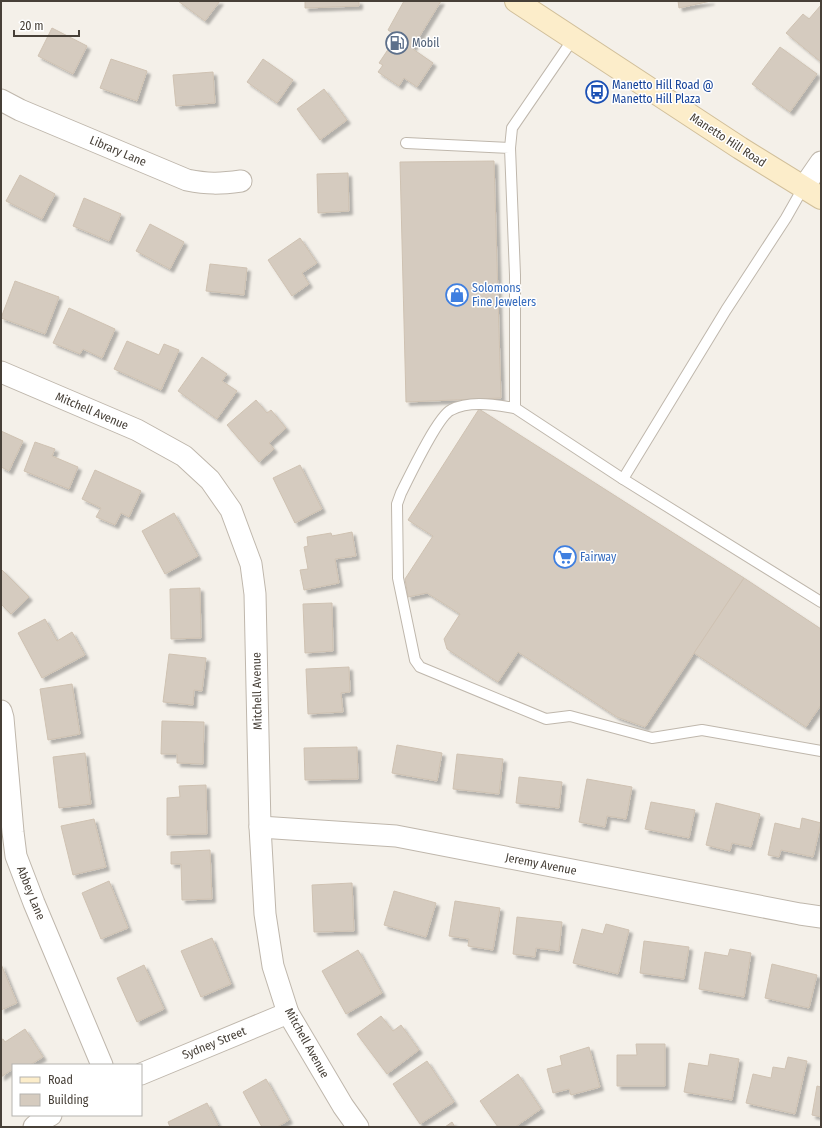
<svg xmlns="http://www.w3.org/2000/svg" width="822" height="1128" viewBox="0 0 822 1128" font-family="'Fira Sans Condensed',sans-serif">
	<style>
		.building { fill: #d5cbbf; stroke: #cfc2b2; filter: url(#shadow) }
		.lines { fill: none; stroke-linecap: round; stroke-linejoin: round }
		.lane-casing { stroke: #bfb7ac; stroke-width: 12 }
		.street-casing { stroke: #bfb7ac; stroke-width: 23 }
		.secondary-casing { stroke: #d1bf9a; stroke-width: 24 }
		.lane { stroke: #fff; stroke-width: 10 }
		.street { stroke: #fff; stroke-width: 21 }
		.secondary { stroke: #fcedca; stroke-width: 22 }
		.labels { text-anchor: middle; stroke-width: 3; stroke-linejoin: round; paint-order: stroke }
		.service-label { font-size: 12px; fill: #4e5e75; stroke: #fff; text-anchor: start }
		.transit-label { font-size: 12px; fill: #164399; stroke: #fff; text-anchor: start }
		.street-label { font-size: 12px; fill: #474038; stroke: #fff }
		.shop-label { font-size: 12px; fill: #366cbe; stroke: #fff; text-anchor: start }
	</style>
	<defs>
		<filter id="shadow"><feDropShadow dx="3.5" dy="3.5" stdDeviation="1" flood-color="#0004"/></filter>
	</defs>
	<rect width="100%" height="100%" fill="#f4f0e9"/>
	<g class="building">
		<polygon points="178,1 220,1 205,21"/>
		<polygon points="305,1 359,1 359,6 305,8"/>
		<polygon points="404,1 441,1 413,47 411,46 410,47 433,63 417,87 404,78 399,86 378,72 383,65 379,63 395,39 404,45 406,42 388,30"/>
		<polygon points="678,1 711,1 679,8"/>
		<polygon points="821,5 821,62 786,33 803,14 809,19"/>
		<polygon points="52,28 87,46 73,74 38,56"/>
		<polygon points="780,47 817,74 790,112 752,84"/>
		<polygon points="111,59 147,71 137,101 100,88"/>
		<polygon points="263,59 293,80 277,103 247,82"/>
		<polygon points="213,72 215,103 176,106 173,75"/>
		<polygon points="324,89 347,120 320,140 297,109"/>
		<polygon points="494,161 501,398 406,402 400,162"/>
		<polygon points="348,173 349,211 318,213 317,174"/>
		<polygon points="20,175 55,194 42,219 6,201"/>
		<polygon points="84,198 121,214 109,241 73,226"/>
		<polygon points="150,224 184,242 170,269 136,251"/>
		<polygon points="300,238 317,263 302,273 309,284 292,296 268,260"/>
		<polygon points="210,264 247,268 244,295 206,291"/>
		<polygon points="15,281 59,297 45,334 1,318"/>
		<polygon points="69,308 115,329 102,358 83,349 80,354 53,343"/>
		<polygon points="127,341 159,355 164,344 179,350 161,390 114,369"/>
		<polygon points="202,357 227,374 222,381 237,391 217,419 178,391"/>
		<polygon points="256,400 267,413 271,410 286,428 269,443 274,449 259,462 227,425"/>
		<polygon points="479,409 744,578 645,727 617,717 518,652 498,682 447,649 444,639 460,614 427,593 408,597 405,579 433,536 408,520"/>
		<polygon points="1,431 23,441 9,471 1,467"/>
		<polygon points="35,442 55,449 52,456 78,467 69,489 24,471"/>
		<polygon points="300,465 322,509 295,523 273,478"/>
		<polygon points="95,470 141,491 129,517 121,513 115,525 96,517 101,508 82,499"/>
		<polygon points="174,513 198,556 165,574 142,531"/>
		<polygon points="352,532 356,556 335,559 339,583 304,590 300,570 308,569 304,547 308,546 307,537 331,533 332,536"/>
		<polygon points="1,569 29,597 11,614 1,604"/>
		<polygon points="744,578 821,629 821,705 806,727 694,653"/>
		<polygon points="200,588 201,638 171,639 170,589"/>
		<polygon points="332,603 333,651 305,653 303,604"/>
		<polygon points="45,619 57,641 72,632 85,655 42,678 18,633"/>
		<polygon points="169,654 206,658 202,691 194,690 193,705 163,702"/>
		<polygon points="349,667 350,692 341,693 343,712 308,714 306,669"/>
		<polygon points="72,684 80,734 48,740 40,689"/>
		<polygon points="162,721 204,722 203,764 177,763 177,754 161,754"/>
		<polygon points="397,745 442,753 437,781 392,773"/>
		<polygon points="357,747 358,779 305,780 304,748"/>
		<polygon points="85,753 91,804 59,808 53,757"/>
		<polygon points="457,754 503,759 499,794 453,789"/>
		<polygon points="519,777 562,782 559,808 516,803"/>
		<polygon points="587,779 632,787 626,819 607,816 605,827 579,822"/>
		<polygon points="206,785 207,834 167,835 167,798 180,797 179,786"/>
		<polygon points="651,802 695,810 689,838 645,829"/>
		<polygon points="716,803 760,814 751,847 732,843 730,851 706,845"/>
		<polygon points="802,818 821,823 813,857 781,850 779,857 768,855 775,823 800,829"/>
		<polygon points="94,819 106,867 73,875 61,826"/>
		<polygon points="210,850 212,899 182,900 181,864 171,864 171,852"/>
		<polygon points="109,881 128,928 101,939 82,893"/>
		<polygon points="352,883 354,931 314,932 312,885"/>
		<polygon points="394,891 436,903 426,937 384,925"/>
		<polygon points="455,901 500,908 493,950 468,946 469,939 449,936"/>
		<polygon points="517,917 562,922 559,951 536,948 535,957 513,954"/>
		<polygon points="606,924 629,930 618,974 573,963 582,929 603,934"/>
		<polygon points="212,938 231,984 201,997 181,951"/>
		<polygon points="644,941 689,947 684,979 640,973"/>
		<polygon points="730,949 751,953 744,997 699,989 705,952 728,956"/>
		<polygon points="358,950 382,993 346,1014 322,971"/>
		<polygon points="1,964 17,1003 1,1010"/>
		<polygon points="772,964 817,975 809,1008 765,998"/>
		<polygon points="144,965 164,1009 137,1022 117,978"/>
		<polygon points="381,1016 393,1031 401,1025 419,1050 387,1074 357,1034"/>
		<polygon points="25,1029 43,1057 30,1065 13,1065 13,1069 1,1077 1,1040 3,1039 5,1042"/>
		<polygon points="636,1044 665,1044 665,1086 617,1086 617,1055 637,1055"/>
		<polygon points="589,1047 600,1087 571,1095 569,1089 553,1093 547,1069 562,1065 560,1056"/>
		<polygon points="710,1054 739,1059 732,1100 684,1092 689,1063 708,1066"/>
		<polygon points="788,1057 807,1061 795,1114 746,1103 753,1074 771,1078 773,1067 785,1069"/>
		<polygon points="427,1061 454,1102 420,1124 393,1084"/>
		<polygon points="518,1074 541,1109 515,1127 498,1127 480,1101"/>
		<polygon points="266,1079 289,1120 277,1127 262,1127 243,1092"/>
		<polygon points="817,1086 821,1087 821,1117 812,1115"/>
		<polygon points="207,1103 218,1125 214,1127 170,1127 168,1122"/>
		<polygon points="452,1122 455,1127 445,1127"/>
	</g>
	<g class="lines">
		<g class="lane-casing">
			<g id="lane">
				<polyline points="406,143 510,148 515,275 515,408 623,479 821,602"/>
				<polyline points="510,148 512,128 573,39"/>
				<path d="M515,408C495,405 470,400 451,410C438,416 409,477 401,493L397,504L398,578L415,660L420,667L546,719L570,716L652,738L702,730L821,751"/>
				<polyline points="623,479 726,310 786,218 803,188"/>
			</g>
		</g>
		<g class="street-casing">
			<g id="street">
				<path d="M1,100L20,110L187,180C208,184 219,184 241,181"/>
				<polyline points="803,188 821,162"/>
				<polyline points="1,372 137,430 184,456 210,480 231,510 251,564 255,594 260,827 265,914 273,966 288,1013 343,1106 358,1127"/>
				<polyline points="1,711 3,718 13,832 16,856 34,903 102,1065"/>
				<polyline points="260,827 396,836 800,914 821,917"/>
				<polyline points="141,1074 288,1013"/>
				<polyline points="34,1127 42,1120 51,1115"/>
			</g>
		</g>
		<g class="secondary-casing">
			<polyline id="secondary" points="516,1 740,148 821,198"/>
		</g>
		<use href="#lane" class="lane"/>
		<use href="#street" class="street"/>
		<use href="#secondary" class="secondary"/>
	</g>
	<defs>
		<g id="fuel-ring" transform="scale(1.15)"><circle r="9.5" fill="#fff" stroke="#5c6f8a" stroke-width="1.5"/><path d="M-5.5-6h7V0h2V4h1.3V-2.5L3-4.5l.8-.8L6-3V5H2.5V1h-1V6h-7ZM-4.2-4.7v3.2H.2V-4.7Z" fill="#5c6f8a"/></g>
		<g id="bus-ring" transform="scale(1.15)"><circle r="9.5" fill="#fff" stroke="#1a4fb4" stroke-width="1.5"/><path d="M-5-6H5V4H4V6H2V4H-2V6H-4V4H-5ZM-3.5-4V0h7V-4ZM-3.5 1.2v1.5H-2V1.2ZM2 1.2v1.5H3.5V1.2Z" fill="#1a4fb4"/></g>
		<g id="shop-ring" transform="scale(1.15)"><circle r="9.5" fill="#fff" stroke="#3f7fe0" stroke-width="1.5"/><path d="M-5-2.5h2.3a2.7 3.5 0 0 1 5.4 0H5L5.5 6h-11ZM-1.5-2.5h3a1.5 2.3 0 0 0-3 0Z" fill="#3f7fe0"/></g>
		<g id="supermarket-ring" transform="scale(1.15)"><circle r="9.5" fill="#fff" stroke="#3f7fe0" stroke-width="1.5"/><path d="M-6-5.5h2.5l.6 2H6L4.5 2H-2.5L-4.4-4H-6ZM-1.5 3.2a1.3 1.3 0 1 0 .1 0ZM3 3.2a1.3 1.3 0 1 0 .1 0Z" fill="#3f7fe0"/></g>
	</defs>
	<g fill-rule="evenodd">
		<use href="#fuel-ring" x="397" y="43"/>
		<use href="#bus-ring" x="597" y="92"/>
		<use href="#shop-ring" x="457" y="295"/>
		<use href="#supermarket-ring" x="565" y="557"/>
	</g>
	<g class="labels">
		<g class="service-label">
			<text x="412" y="47">Mobil</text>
		</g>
		<g class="transit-label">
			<text x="612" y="89">Manetto Hill Road @<tspan x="612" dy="14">Manetto Hill Plaza</tspan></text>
		</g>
		<g class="street-label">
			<text transform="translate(728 140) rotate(33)" y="4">Manetto Hill Road</text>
			<text transform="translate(118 151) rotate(23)" y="4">Library Lane</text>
			<text transform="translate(92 411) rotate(23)" y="4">Mitchell Avenue</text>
			<text transform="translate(257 691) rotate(-91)" y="4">Mitchell Avenue</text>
			<text transform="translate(541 864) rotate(11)" y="4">Jeremy Avenue</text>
			<text transform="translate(31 893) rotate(68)" y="4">Abbey Lane</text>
			<text transform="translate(214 1043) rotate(-22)" y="4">Sydney Street</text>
			<text transform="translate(307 1043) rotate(61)" y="4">Mitchell Avenue</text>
		</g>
		<g class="shop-label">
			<text x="472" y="292">Solomons<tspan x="472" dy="14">Fine Jewelers</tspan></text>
			<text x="580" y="561">Fairway</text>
		</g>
	</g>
	<rect width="822" height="1128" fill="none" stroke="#474038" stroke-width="4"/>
	<rect x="12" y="1064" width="130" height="52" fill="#ffffff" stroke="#b5b3af"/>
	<rect x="20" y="1077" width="20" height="6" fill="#fcedca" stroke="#b5b3af"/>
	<text x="48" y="1084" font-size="12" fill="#474038">Road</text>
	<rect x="20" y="1094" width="20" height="12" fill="#d5cbbf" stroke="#b5b3af"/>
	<text x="48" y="1104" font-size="12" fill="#474038">Building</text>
	<path d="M14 30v6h65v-6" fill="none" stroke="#474038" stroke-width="2"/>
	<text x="20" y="30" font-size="12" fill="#474038" stroke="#ffffff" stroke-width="3" paint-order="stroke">20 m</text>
</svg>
